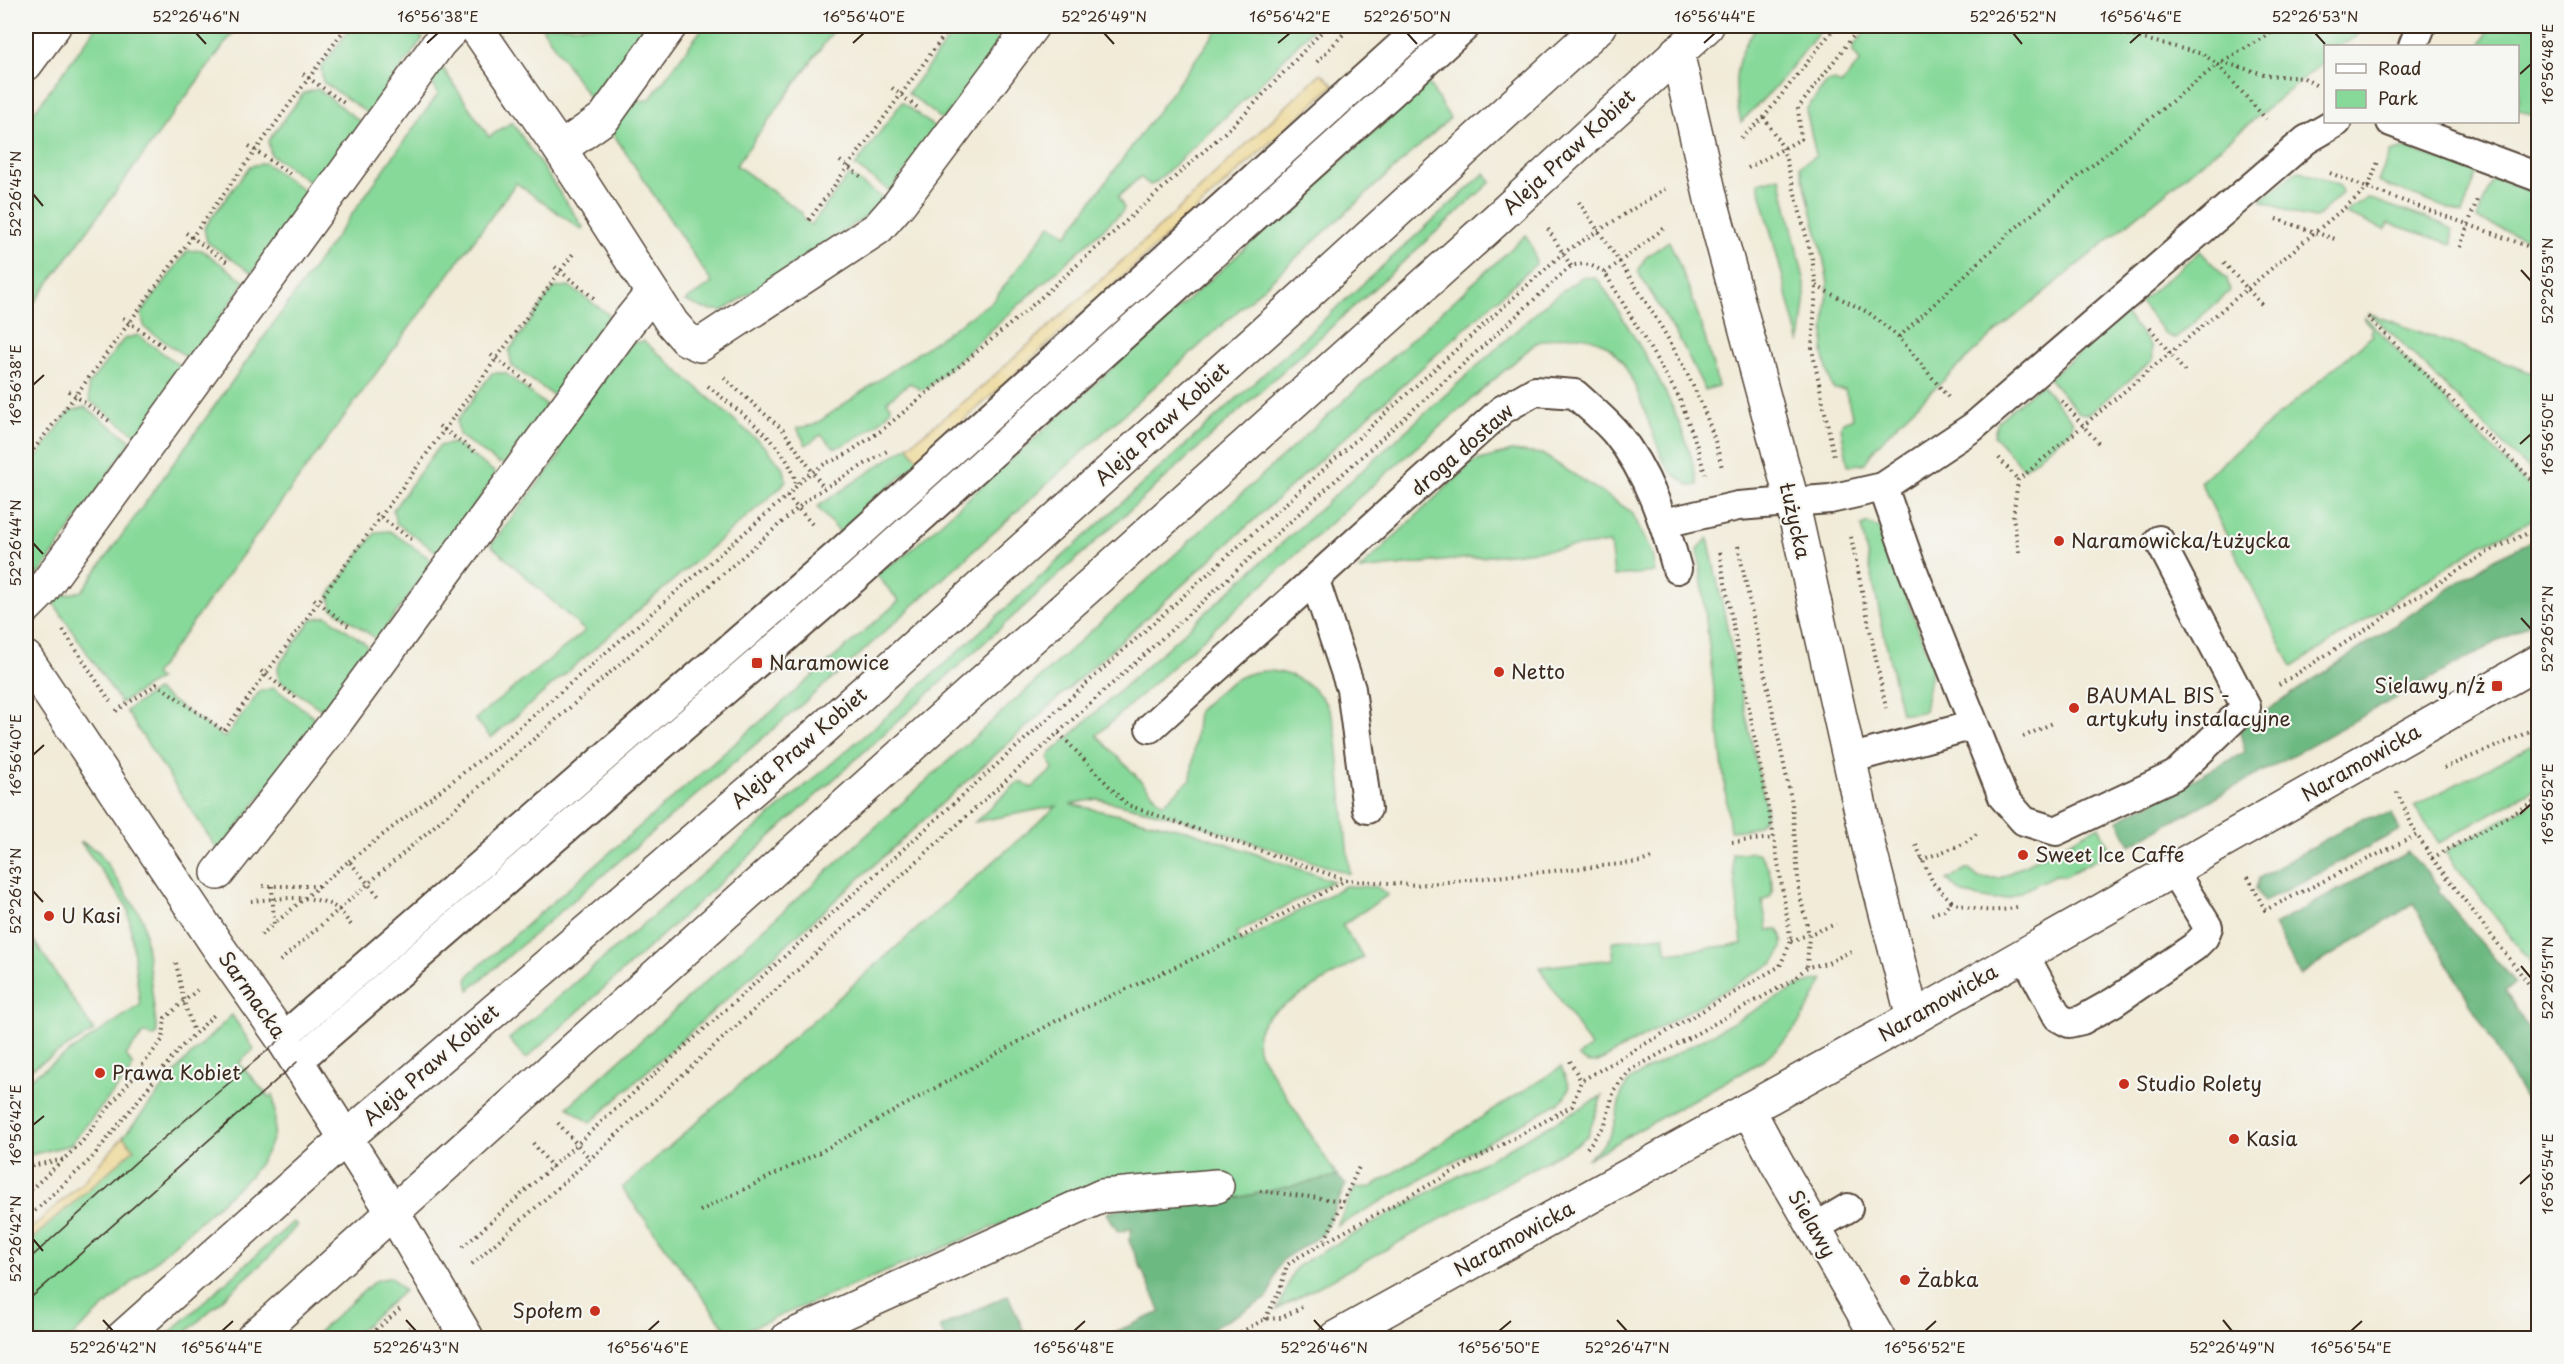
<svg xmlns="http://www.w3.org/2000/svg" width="2564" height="1364" viewBox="0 0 2564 1364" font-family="'Playpen Sans',sans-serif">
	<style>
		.green { fill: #87d99a; stroke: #61825c; stroke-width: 1.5 }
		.forest { fill: #6db982; stroke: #547250; stroke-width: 1.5 }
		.sand { fill: #eeda9e; stroke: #94825e; stroke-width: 1.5 }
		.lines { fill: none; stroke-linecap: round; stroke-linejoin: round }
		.lane-casing { stroke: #56473a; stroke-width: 32 }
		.street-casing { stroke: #56473a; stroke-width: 36 }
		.secondary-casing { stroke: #56473a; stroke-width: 36 }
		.path { stroke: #56473a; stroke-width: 4; stroke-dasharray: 1.5 4.5; stroke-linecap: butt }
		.lane { stroke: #fff; stroke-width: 28 }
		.street { stroke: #fff; stroke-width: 33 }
		.secondary { stroke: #fff; stroke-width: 33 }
		.tram { stroke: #3b2a1e; stroke-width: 1.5 }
		.ticks { fill: none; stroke: #3b2a1e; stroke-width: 2 }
		.poi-dot { fill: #c8321e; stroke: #f6f6f2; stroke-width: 2 }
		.labels { text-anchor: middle; stroke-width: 4.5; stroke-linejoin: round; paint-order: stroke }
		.street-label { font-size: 20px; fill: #3b2a1e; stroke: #f6f6f2 }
		.poi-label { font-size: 20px; fill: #3b2a1e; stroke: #f6f6f2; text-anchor: start }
		.neatline { fill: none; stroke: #3b2a1e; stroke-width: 2 }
		.ticks-label { font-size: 15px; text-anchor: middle; fill: #3b2a1e }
	</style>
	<rect width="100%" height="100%" fill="#f6f6f2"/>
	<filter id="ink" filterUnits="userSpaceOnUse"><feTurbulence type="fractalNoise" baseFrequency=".0167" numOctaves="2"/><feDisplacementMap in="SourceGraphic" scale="12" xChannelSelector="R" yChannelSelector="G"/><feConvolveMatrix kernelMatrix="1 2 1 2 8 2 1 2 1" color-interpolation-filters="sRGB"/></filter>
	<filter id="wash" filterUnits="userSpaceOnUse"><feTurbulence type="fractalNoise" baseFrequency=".008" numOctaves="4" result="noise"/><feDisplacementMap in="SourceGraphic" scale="24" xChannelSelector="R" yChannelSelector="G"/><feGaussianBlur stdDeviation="1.35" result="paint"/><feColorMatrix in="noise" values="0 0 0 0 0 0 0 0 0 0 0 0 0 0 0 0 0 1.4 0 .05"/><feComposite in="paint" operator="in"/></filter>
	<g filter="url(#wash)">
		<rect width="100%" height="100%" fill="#f1ebd8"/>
		<g class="green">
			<polygon points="97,26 238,26 26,314 26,123"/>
			<polygon points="352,26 408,26 423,38 369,114 323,82 321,68"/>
			<polygon points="541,26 656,26 595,104 592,102"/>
			<polygon points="704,26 837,26 736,165 802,213 803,219 811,225 849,175 883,198 883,205 723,311 705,309 685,301 712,283 612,132 628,104 650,99"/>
			<path d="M958,26C974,26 993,27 1001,44L943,120L908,93Z"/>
			<path d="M1220,26H1315L1255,89L1155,183L1150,185L1140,177L1118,197L1124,208L1122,212L927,388L921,390L910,383L887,401L891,406C890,420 849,444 835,448L821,435L806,445L797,428L814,425L994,300L1051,224L1067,235Z"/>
			<path d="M1758,26H1824L1780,82L1741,122C1732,86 1733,55 1758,26Z"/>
			<path d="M1870,26H2363C2356,42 2342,46 2326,46L2325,61L1990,337L1899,422L1876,447L1864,464L1848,465L1841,427L1843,422L1853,418L1845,390L1834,389L1831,385L1823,353L1828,283L1823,256L1800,166L1816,155L1806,110L1826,83C1832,79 1836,81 1841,85L1860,61L1853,52V46Z"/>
			<polygon points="2489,26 2538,26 2538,118 2518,110 2518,46 2481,46"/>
			<polygon points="442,67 489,137 512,122 583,227 582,230 516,183 154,675 159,679 121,703 53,602 57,597 82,591 438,94 429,76"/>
			<polygon points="1428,83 1450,118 849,664 469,990 467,980 470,974 899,601 875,573 902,558"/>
			<polygon points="318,89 362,123 316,186 271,155 268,141 304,93"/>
			<polygon points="902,102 937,129 890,191 855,166"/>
			<polygon points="2405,148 2478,171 2462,214 2378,182 2390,152"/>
			<polygon points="265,163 307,193 310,198 252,273 207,242 204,228 250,166"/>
			<polygon points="2298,170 2340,186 2342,193 2316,218 2303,217 2261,200"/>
			<polygon points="1485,173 1491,182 526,1059 509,1039 887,716"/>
			<polygon points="1780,177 1805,283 1805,303 1800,344 1758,183"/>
			<polygon points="2493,177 2538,194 2538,244 2477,219"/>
			<polygon points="2368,198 2445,225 2452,230 2452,244 2388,223 2385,230 2344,213"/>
			<polygon points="1526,235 1533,249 1536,264 590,1123 568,1107"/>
			<path d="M1669,241C1692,291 1705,334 1718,386L1705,390L1682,344L1638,272L1646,257Z"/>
			<polygon points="202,250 245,282 191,360 145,328 141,314 187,251"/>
			<polygon points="2200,251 2227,279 2230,291 2175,339 2165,334 2140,302"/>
			<path d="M1582,277L1595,278L1600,282C1641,347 1683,409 1698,485L1690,486C1682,480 1671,474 1666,465C1661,457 1659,447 1655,439C1631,377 1620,314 1536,343L1357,499L1097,735L1163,804L1191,779L1198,711C1212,698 1227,682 1245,675C1281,662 1321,683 1333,719C1338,736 1338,756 1340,774C1343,807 1346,841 1350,874L1171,816L1097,799L1070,804L1190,831L1333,881L1236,933L1240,943L1345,886L1377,887L1388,895L1342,925L1363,957L1273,1012C1259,1025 1254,1034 1259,1053L1337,1176L1223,1201L1221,1173L1095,1185L731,1336L622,1188L1057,806L975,822L1016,784L1022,782L1032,788L1053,769L1048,758L1051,753L1551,299Z"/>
			<polygon points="569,286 608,314 610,319 557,394 551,394 512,366 509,351 554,288"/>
			<polygon points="2368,313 2538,375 2538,479 2396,337"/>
			<polygon points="2125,314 2152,347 2153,360 2089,414 2079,413 2049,378"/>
			<polygon points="2365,317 2536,494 2538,499 2538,518 2481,545 2292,667 2200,482 2373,335 2371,332 2373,329 2364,319"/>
			<polygon points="138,335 183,368 140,433 134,433 90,401 88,385 124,339"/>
			<polygon points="644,341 764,446 784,469 786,480 781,487 491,738 475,719 585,631 491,545 561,454 555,444 631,343"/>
			<polygon points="492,373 505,373 546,405 546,408 505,464 498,463 459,435 457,421"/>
			<polygon points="2041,384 2073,422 2071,430 2024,469 1994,436 1997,422"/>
			<polygon points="85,407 131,441 38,576 26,558 26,467 36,458 70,411"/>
			<polygon points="454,443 493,471 496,475 444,550 438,553 396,523 393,510 439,446"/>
			<polygon points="908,446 919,461 861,512 844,537 817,507"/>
			<polygon points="1512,451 1542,454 1632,512 1652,554 1655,572 1614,576 1610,543 1359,570 1473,462"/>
			<polygon points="1868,523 1884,531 1899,578 1932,666 1924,711 1913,714 1901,713 1861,526"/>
			<polygon points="390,531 429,558 432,564 378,638 375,638 332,608 329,595 376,532"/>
			<path d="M1708,538L1766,808C1765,830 1748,829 1730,831L1698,549Z"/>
			<polygon points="327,616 366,644 368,652 322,710 279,680 278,666 312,619"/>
			<polygon points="274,688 313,716 314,725 219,852 126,711 156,690 225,738 260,691"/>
			<polygon points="2538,742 2538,787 2439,843 2414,806"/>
			<polygon points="2538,800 2538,968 2536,969 2445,852"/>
			<polygon points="2099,826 2111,852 2065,876 2055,875 2009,898 1994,900 1963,894 1947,880 1968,869 1979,878 2000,878"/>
			<polygon points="80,841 99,852 143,919 157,1033 154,1037 144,1033 126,1055 132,1065 131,1071 70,1145 26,1156 26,1081 140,1005 128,908"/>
			<path d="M1750,852L1758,853C1768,862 1775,883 1771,896L1762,901L1768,930H1779C1786,942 1782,955 1772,964L1598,1062C1589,1064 1584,1062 1578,1056L1591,1047L1539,967L1614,959L1612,944L1614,941L1664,936L1667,953L1742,944L1732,854Z"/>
			<polygon points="26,929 94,1031 26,1072"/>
			<path d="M1823,979C1809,1013 1791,1038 1762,1061L1587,1159C1596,1151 1607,1143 1612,1131C1619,1112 1617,1093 1632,1078L1801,985Z"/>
			<path d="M232,1015L254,1049L239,1063L269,1097L273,1094C279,1131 273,1148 250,1176L70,1338H26V1244L134,1149L123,1137L184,1062Z"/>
			<polygon points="1561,1067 1569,1087 1566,1096 1560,1102 1337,1226 1355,1188 1372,1187"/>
			<path d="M1602,1096L1588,1135L1577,1144L1276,1310C1288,1296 1286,1276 1300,1264Z"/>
			<polygon points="293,1222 297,1225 271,1255 180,1338 164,1338"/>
			<polygon points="391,1277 404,1291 351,1338 312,1338 375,1281"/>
		</g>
		<g class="forest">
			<polygon points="2538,538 2538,619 2130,845 2118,820 2245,752 2239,729 2494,559"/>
			<polygon points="2392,814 2400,830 2264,902 2256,889 2259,878 2361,819"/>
			<polygon points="2408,852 2440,887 2438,891 2515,983 2505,991 2538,1043 2538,1121 2413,904 2300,975 2274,925"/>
			<polygon points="1337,1176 1346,1184 1323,1234 1283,1259 1277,1269 1270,1294 1266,1299 1195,1338 1101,1338 1161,1312 1129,1241 1132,1228 1118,1232 1107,1213 1134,1205 1223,1201"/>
			<polygon points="1008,1295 1027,1338 945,1338 940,1327"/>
		</g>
		<g class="sand">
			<polygon points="1321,73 1334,85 919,461 908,446 975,393 1163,224"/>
			<polygon points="123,1137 134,1149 26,1244 26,1233 82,1183"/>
		</g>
	</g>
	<g filter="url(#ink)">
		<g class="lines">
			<g class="lane-casing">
				<g id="lane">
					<polyline points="2413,46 2421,26"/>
					<polyline points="2391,122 2538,177"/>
					<polyline points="1883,487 1909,561 2003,797 2024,821 2056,831 2175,775 2246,707 2159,540"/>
					<polyline points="1664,523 1738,506 1830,499 1883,487 1973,427 2306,140 2337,122"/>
					<polyline points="1315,581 1351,689 1367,809"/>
					<path d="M1150,728L1502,410L1535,391L1575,394C1588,406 1604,419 1616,433C1648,472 1664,521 1677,569"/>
					<polyline points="1849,759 1974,725"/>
					<polyline points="2024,954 2058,1017 2069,1023 2082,1020 2114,1002 2194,947 2204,937 2208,927 2173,870"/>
					<polyline points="282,1038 838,554 1422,26"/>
					<polyline points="297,1062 857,576 1466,26"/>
					<polyline points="1814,1228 1848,1208"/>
				</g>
			</g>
			<g class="street-casing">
				<g id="street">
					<polyline points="475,26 560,149 672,323 686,339 700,345 878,228 899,204 1032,26"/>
					<polyline points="1677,52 1713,208 1792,501 1869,847 1913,1018"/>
					<polyline points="26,64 54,26"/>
					<polyline points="560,149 604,118 670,26"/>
					<polyline points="26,607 40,593 439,43 455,26"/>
					<polyline points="26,658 219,948 282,1038 394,1214 467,1338"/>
					<polyline points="218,873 333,726 627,324 652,293"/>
					<polyline points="1748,1109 1777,1163 1878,1338"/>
					<polyline points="788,1338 1102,1196 1217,1186"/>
					<polyline points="1335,1338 1913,1018 2538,662"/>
				</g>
			</g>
			<g class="secondary-casing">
				<g id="secondary">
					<polyline points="122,1338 347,1137 816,735 1288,311 1600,26"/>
					<polyline points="253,1338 1485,230 1707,26"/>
				</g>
			</g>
			<g class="path">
				<polyline points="2093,26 2203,54 2218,65 2266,119"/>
				<polyline points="1317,62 1351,26"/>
				<polyline points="2222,62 2267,75 2304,78 2319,87"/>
				<polyline points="303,74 344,103"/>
				<polyline points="892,88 918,108"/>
				<polyline points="1764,117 1783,148 1812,258 1816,286 1812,349 1834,456"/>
				<polyline points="1741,138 1764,117 1836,26"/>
				<polyline points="249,146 291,175"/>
				<polyline points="840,161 863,178"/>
				<polyline points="1748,168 1801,139 1798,108 1861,26"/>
				<polyline points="2330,173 2368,188 2379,159"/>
				<path d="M1579,202C1631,280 1703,376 1722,468"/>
				<polyline points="2276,219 2335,239"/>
				<polyline points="809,220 951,26"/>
				<polyline points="1548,229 1571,266"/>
				<polyline points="186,233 227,262"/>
				<polyline points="2460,247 2478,197"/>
				<polyline points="2224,263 2264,307"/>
				<polyline points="555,267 594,298"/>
				<polyline points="1605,273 1667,226"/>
				<polyline points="2534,275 2538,262"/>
				<polyline points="1816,286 1869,313 1899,337 1948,397"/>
				<polyline points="2368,317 2538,486"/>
				<polyline points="123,318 164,347"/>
				<polyline points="2150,328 2185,372"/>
				<polyline points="1899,337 2013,230 2112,149 2221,62 2265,37 2281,26"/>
				<polyline points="491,355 531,385"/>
				<polyline points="724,378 783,430 824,488"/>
				<path d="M708,386C737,411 791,446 796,485"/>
				<polyline points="69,391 112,423"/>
				<polyline points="2062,401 2099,444"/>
				<polyline points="439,426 478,454"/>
				<polyline points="1999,458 2018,480"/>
				<polyline points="26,459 76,395 347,26"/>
				<polyline points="787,496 812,524"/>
				<polyline points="376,514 414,541"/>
				<polyline points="1851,537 1886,708"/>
				<polyline points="1738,546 1792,803 1799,891 1809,935 1807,967"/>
				<polyline points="2019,552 2013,517 2018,480 2368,188 2538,250"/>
				<polyline points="314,599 351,628"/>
				<polyline points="63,630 110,701"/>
				<polyline points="261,671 299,700"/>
				<polyline points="2279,685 2484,554 2538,528"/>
				<polyline points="116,711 157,684 224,731 575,251"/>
				<polyline points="1059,733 1127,805 1346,880 1418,885 1640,862 1651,858"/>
				<polyline points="2023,737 2055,722"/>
				<polyline points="2444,768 2516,738 2538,726"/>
				<polyline points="2397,792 2416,834"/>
				<polyline points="1732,842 1774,838"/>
				<polyline points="1916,845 1933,883 1951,901 1944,910 1929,915"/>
				<polyline points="2432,858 2538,996"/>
				<polyline points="1921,860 1963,844 1979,832"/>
				<polyline points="349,861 499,745 787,496 805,477 826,463 842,457 882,430 1026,311 1243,116 1327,26"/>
				<polyline points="2248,877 2265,910 2417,835 2432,858 2538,800"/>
				<polyline points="263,886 319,886"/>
				<polyline points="272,886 274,924 349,861 381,899"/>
				<path d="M251,901C277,899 318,892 339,910C343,914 347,920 351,925"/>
				<path d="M1951,901C1972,911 1995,913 2017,907"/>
				<polyline points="261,935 274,924"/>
				<polyline points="1791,941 1836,924"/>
				<polyline points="280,961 813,495 887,451"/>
				<polyline points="176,963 184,1002 194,1032"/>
				<polyline points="1570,1061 1581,1081"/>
				<polyline points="558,1123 590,1159"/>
				<polyline points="533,1143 553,1168"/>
				<polyline points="1587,1148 1605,1125 1614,1090 1629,1071 1793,980 1807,967 1828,963 1851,951"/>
				<polyline points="26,1167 65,1159"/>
				<polyline points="1260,1191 1344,1201"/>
				<polyline points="26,1194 81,1143 163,1039 165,1018 197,990"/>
				<polyline points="700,1211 822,1151 1056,1021 1239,938 1346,880"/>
				<polyline points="26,1219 91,1159 180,1048 214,1015"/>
				<polyline points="1325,1240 1359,1167"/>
				<polyline points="463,1247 1563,253 1665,189"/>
				<path d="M472,1264L590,1159L1571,266C1585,262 1593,265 1605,273L1679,397L1696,443L1705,474"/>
				<polyline points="1265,1319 1280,1290 1287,1265 1295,1259 1572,1106 1581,1081 1780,966 1791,941 1774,838 1719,552"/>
				<polyline points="367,1338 400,1309"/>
				<polyline points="394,1338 410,1327"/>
				<polyline points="1230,1338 1265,1319 1281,1318 1306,1305"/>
			</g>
			<use href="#lane" class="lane"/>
			<use href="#street" class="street"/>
			<use href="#secondary" class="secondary"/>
			<g class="tram">
				<polyline points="26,1262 137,1161 282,1038"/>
				<polyline points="26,1302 297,1062"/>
			</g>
		</g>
	</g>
	<path class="ticks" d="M196,33L206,44M1104,33L1114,44M1407,33L1417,44M2013,33L2022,44M2315,33L2325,44M427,43L438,33M853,43L864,33M1278,43L1290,33M1704,43L1715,33M2130,43L2141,33M2520,74L2531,64M33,194L43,206M2521,270L2531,281M33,385L44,375M2520,444L2531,434M33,543L43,554M2521,618L2531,629M33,755L44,745M2520,814L2531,804M33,891L43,902M2521,966L2531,978M33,1125L44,1116M2520,1184L2531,1174M33,1239L43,1251M103,1320L113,1331M406,1320L416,1331M1314,1320L1324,1331M1617,1320L1627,1331M2223,1320L2232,1331M222,1331L233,1321M648,1331L659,1321M1074,1331L1085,1321M1499,1331L1511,1321M1925,1331L1936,1321M2351,1331L2362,1321"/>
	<g class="poi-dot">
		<circle cx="2059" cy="541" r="6"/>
		<rect x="751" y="657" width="12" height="12" rx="3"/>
		<circle cx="1499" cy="672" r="6"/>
		<rect x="2491" y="680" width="12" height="12" rx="3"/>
		<circle cx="2074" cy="708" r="6"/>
		<circle cx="2023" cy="855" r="6"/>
		<circle cx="49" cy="916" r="6"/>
		<circle cx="100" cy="1073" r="6"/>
		<circle cx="2124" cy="1084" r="6"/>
		<circle cx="2234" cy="1139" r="6"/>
		<circle cx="1905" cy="1280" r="6"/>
		<circle cx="595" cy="1311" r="6"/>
	</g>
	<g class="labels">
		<g class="street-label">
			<text transform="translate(1569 152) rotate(-43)" y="7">Aleja Praw Kobiet</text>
			<text transform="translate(1162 424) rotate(-42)" y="7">Aleja Praw Kobiet</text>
			<text transform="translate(1462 450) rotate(-41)" y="7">droga dostaw</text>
			<text transform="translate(1795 521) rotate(77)" y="7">Łużycka</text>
			<text transform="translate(799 748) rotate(-41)" y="7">Aleja Praw Kobiet</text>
			<text transform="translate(2361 763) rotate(-30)" y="7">Naramowicka</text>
			<text transform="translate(252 995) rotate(55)" y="7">Sarmacka</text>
			<text transform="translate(1938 1003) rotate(-30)" y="7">Naramowicka</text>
			<text transform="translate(431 1065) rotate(-41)" y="7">Aleja Praw Kobiet</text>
			<text transform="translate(1812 1224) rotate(60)" y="7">Sielawy</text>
			<text transform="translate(1514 1239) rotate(-29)" y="7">Naramowicka</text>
		</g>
		<g class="poi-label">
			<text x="2071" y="548">Naramowicka/Łużycka</text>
			<text x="769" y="670">Naramowice</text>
			<text x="1511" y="679">Netto</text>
			<text x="2485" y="693" text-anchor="end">Sielawy n/ż</text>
			<text x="2086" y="703">BAUMAL BIS -<tspan x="2086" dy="23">artykuły instalacyjne</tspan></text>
			<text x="2035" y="862">Sweet Ice Caffe</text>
			<text x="61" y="923">U Kasi</text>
			<text x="112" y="1080">Prawa Kobiet</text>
			<text x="2136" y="1091">Studio Rolety</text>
			<text x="2246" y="1146">Kasia</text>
			<text x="1917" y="1287">Żabka</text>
			<text x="583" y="1318" text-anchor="end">Społem</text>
		</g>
	</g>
	<rect width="2564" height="1364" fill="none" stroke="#f6f6f2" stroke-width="66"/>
	<rect x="2324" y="45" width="195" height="78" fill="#f6f6f2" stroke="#aba49d" stroke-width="1.5"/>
	<rect x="2336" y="64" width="30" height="9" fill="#ffffff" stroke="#aba49d" stroke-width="1.5"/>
	<text x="2378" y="75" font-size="18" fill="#3b2a1e">Road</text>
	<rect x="2336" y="90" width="30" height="18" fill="#87d99a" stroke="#aba49d" stroke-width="1.5"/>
	<text x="2378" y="105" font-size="18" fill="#3b2a1e">Park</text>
	<rect x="33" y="33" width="2498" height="1298" class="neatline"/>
	<g class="ticks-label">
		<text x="196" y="22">52°26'46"N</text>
		<text x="438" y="22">16°56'38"E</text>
		<text x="864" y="22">16°56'40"E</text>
		<text x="1104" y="22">52°26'49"N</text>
		<text x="1290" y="22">16°56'42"E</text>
		<text x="1407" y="22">52°26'50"N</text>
		<text x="1715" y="22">16°56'44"E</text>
		<text x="2013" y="22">52°26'52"N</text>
		<text x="2141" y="22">16°56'46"E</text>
		<text x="2315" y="22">52°26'53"N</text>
		<text transform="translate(2548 64) rotate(-90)" y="5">16°56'48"E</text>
		<text transform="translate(16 194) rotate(-90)" y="5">52°26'45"N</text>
		<text transform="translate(2548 281) rotate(-90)" y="5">52°26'53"N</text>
		<text transform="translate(16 385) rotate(-90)" y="5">16°56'38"E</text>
		<text transform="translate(2548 434) rotate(-90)" y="5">16°56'50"E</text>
		<text transform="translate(16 543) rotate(-90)" y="5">52°26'44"N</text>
		<text transform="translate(2548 629) rotate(-90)" y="5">52°26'52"N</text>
		<text transform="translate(16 755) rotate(-90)" y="5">16°56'40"E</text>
		<text transform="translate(2548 804) rotate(-90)" y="5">16°56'52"E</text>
		<text transform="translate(16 891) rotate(-90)" y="5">52°26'43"N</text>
		<text transform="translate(2548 978) rotate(-90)" y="5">52°26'51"N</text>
		<text transform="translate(16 1125) rotate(-90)" y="5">16°56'42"E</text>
		<text transform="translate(2548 1174) rotate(-90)" y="5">16°56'54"E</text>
		<text transform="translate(16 1239) rotate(-90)" y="5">52°26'42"N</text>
		<text x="113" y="1353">52°26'42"N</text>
		<text x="222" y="1353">16°56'44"E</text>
		<text x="416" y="1353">52°26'43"N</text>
		<text x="648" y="1353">16°56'46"E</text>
		<text x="1074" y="1353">16°56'48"E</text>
		<text x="1324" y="1353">52°26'46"N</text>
		<text x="1499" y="1353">16°56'50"E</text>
		<text x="1627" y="1353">52°26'47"N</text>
		<text x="1925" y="1353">16°56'52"E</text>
		<text x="2232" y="1353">52°26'49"N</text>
		<text x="2351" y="1353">16°56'54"E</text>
	</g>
</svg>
